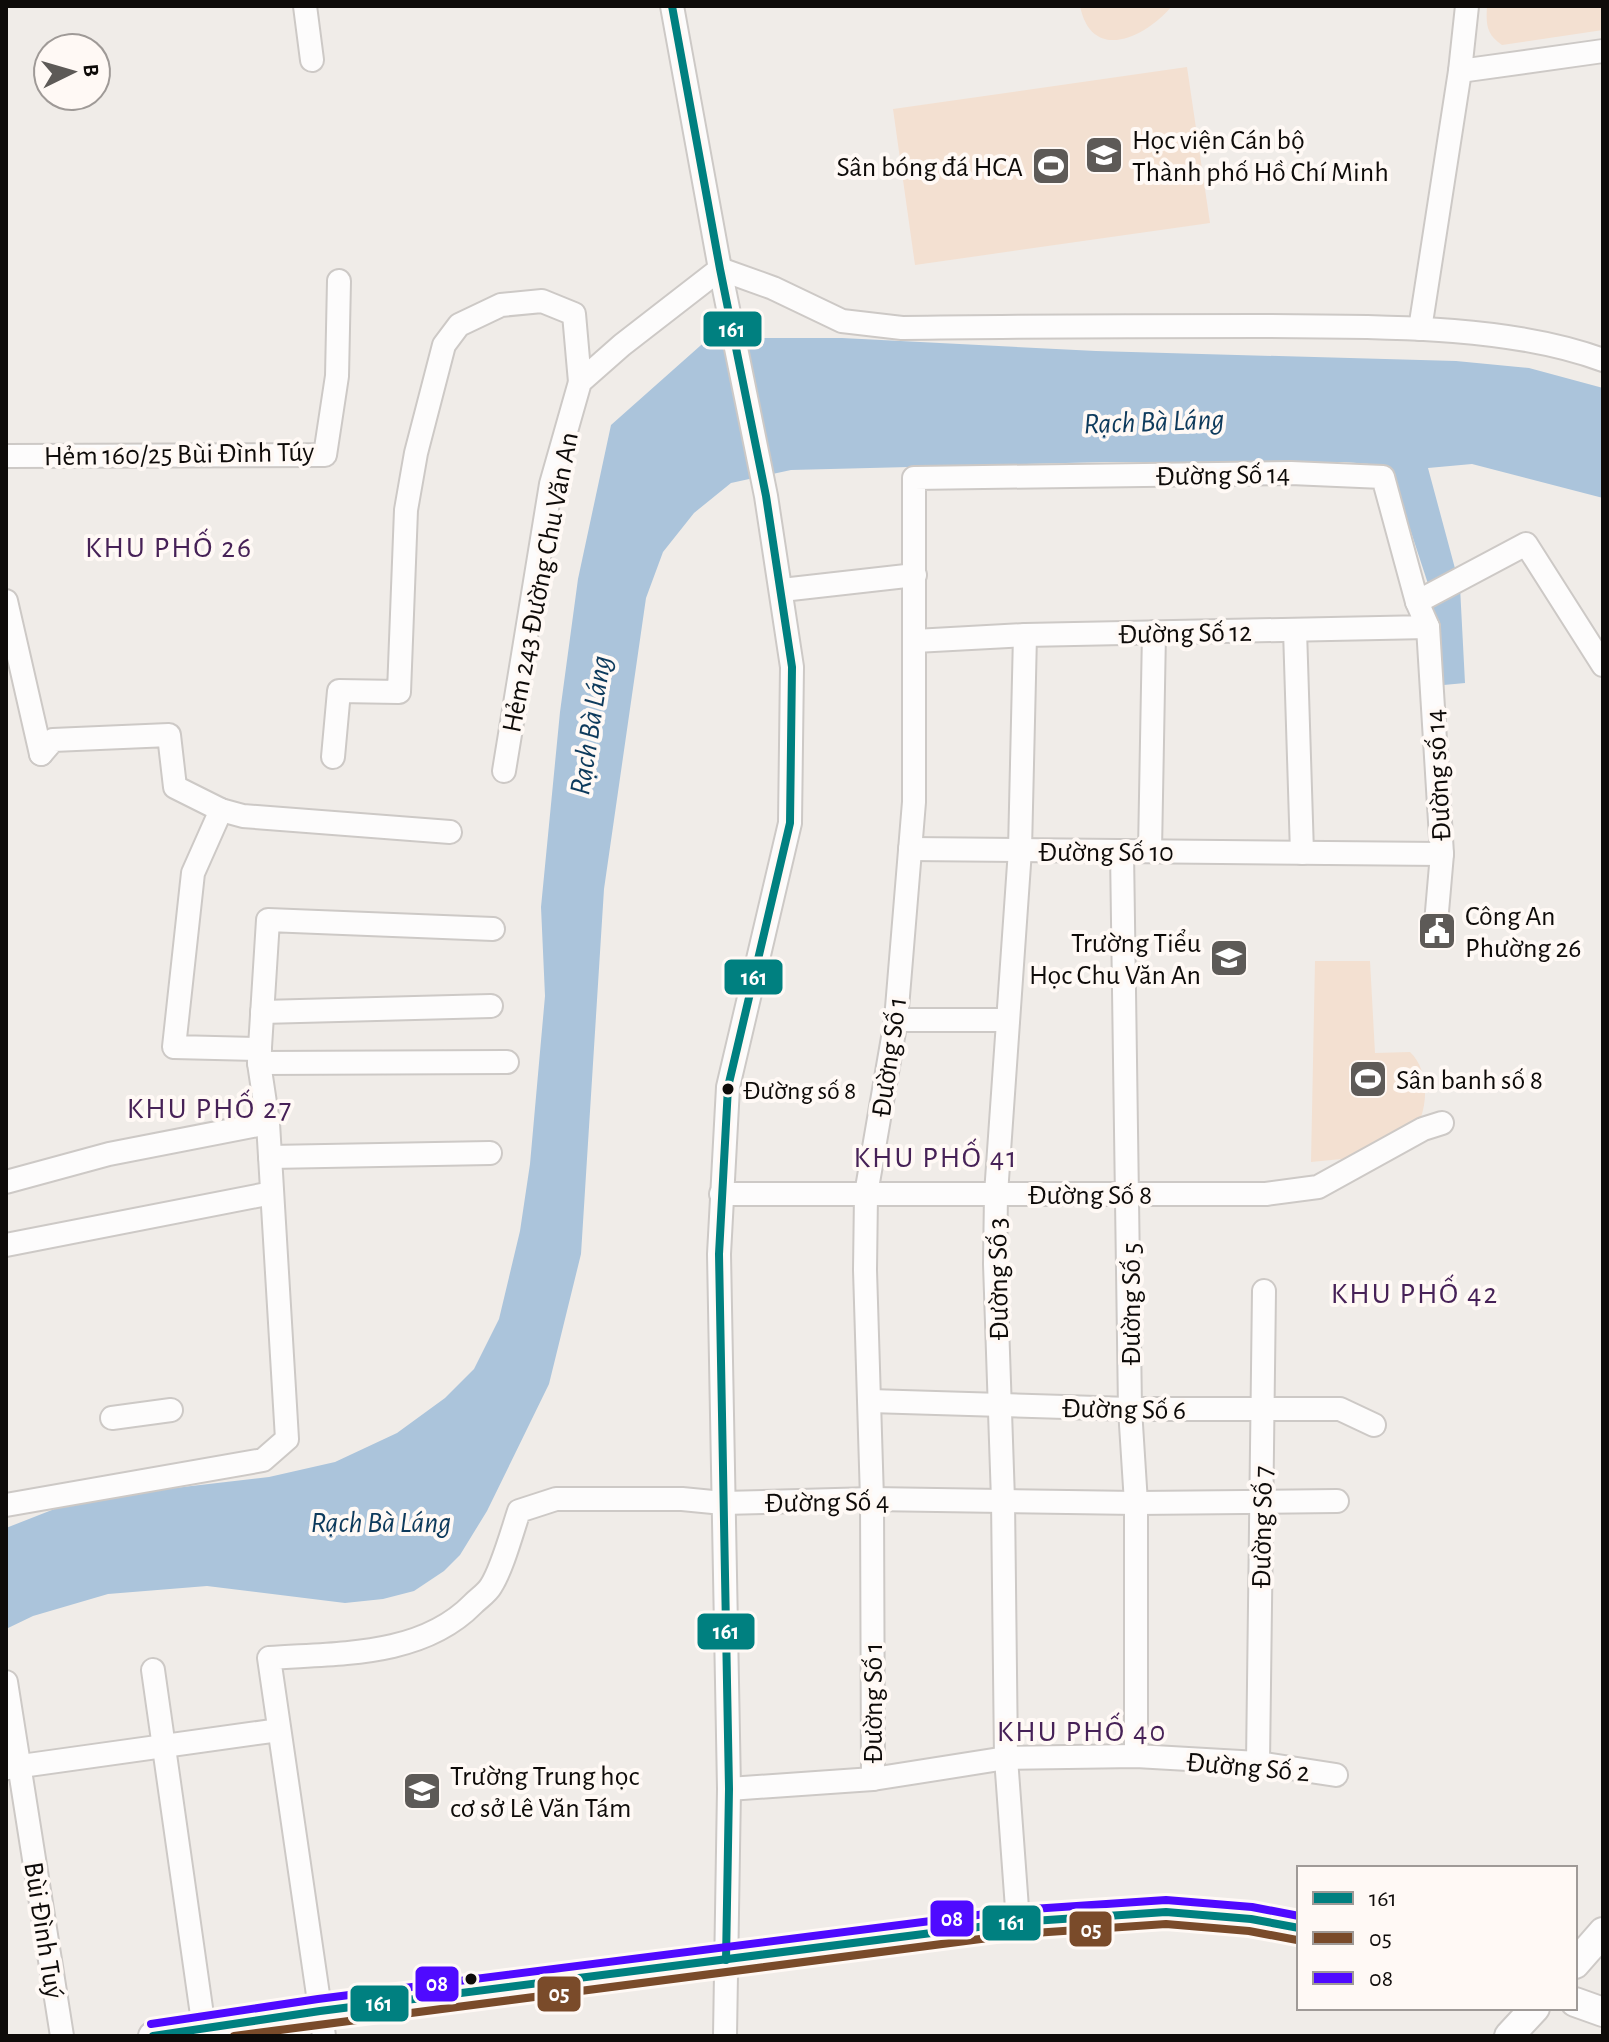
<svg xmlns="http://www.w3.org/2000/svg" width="1609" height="2042" viewBox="0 0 1609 2042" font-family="'Alegreya Sans',sans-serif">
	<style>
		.green { fill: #f3e0d1 }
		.water { fill: #abc4db }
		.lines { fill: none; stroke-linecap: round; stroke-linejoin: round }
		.minor-casing { stroke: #cdc9c6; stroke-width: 26 }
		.major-casing { stroke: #cdc9c6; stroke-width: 32 }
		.minor { stroke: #fdfcfc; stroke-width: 22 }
		.major { stroke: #fdfcfc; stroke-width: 28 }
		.bus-1-casing { stroke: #fff9f5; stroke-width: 14 }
		.bus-2-casing { stroke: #fff9f5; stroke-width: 14 }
		.bus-3-casing { stroke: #fff9f5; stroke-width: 14 }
		.bus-1 { stroke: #008080; stroke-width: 8 }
		.bus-2 { stroke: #7a4b2a; stroke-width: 8 }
		.bus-3 { stroke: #4f0aff; stroke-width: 8 }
		.bus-dot { fill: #0e0b09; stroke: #fff9f5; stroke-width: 3 }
		.labels { text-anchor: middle; stroke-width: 8; stroke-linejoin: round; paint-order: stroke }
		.bus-label { font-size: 26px; fill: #0e0b09; stroke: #fff9f5; text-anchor: start }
		.poi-label { font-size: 28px; fill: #0e0b09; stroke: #fff9f5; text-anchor: start }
		.street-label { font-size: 28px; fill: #0e0b09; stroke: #fff9f5 }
		.water-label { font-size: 30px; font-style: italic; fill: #0d3a5c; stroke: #fff9f5 }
		.neighbourhood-label { font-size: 30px; letter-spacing: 2px; fill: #462157; stroke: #fff9f5 }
		.line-badge { stroke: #fff9f5; stroke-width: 3 }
		.badge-label { font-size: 22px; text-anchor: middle; font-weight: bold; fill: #fff }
	</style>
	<rect width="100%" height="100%" fill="#f0ece8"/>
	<g class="green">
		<path d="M1080,6H1172C1146,37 1092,64 1080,6Z"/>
		<path d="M1487,6H1603V30L1502,45C1486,34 1486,24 1487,6Z"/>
		<polygon points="1187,67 1210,223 915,265 893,109"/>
		<path d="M1315,961H1370L1375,1053L1410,1052C1427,1068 1428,1097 1421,1117L1352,1158L1311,1162Z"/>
	</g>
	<polygon class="water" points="709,338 842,338 1096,351 1456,361 1529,368 1603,388 1603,498 1472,464 1428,468 1460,587 1465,683 1433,686 1433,599 1391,471 1382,465 1344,462 1105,462 791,470 731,483 694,513 663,552 646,598 604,889 581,1254 549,1384 487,1511 460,1555 444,1571 414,1591 383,1599 345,1603 207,1586 108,1594 33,1616 6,1629 6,1528 80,1499 269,1477 335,1462 397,1433 445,1398 474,1369 499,1319 520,1231 530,1164 545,996 541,907 560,712 578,579 611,425"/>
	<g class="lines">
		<g class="minor-casing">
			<g id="minor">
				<polyline points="305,6 312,60"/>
				<polyline points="672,6 720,269 766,496 792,667 790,823 728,1087 719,1254 729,1789 725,2036"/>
				<polyline points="1460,71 1603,51"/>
				<polyline points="1420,329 1460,71 1467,6"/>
				<polyline points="6,456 325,455 337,376 339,281"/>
				<polyline points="782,590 915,575"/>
				<polyline points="6,601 41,754"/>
				<polyline points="1417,602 1526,544 1603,665"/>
				<polyline points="1428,627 1442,854 1436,923"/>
				<polyline points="1295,630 1302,853"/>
				<polyline points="41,754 53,740 169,735 175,787 221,810 243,816 450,832"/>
				<polyline points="333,757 339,691 399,692 406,510 416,453 444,345 459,325 501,305 542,301 574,314 580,382"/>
				<path d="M504,771L551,484L580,382L622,345L720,269L773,288L842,321L902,328C1021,326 1141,326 1260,326C1366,327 1503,323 1603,360"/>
				<polyline points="221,810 193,873 174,1047 260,1049"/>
				<polyline points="910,849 1442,854"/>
				<polyline points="1122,851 1130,1409 1136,1503 1136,1756"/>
				<polyline points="1150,851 1154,632"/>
				<polyline points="262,1012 491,1006"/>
				<polyline points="896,1020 1008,1020"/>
				<polyline points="259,1063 507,1062"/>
				<polyline points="270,1157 490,1153"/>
				<polyline points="6,1182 109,1154 268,1123"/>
				<polyline points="721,1194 1266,1194 1318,1187 1423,1129 1442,1123"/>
				<polyline points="6,1245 272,1193"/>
				<polyline points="870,1401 1130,1409 1340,1409 1374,1425"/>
				<polyline points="112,1418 171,1410"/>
				<polyline points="6,1505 263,1460 287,1439 268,1123 259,1063 268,920 493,929"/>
				<polyline points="153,1670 204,2029"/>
				<polyline points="6,1682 62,2036"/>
				<polyline points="1258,1763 1264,1291"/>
				<polyline points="7,1768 279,1730"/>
				<polyline points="873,1779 872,1499 865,1270 866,1194 896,1020 914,802 914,478 1291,473 1383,477 1417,602 1428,627 1025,635 915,641"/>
				<polyline points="729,1789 873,1779 1006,1758 1136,1756 1258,1763 1336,1775"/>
				<polyline points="1018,1922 1006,1758 1003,1500 995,1264 996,1194 1020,850 1025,635"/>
				<path d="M324,2036L269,1658C339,1653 421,1657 473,1604C479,1598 487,1593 491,1586C502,1569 512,1532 519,1511L556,1499H682L723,1503L872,1499L1136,1503L1337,1501"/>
			</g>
		</g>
		<g class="major-casing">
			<g id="major">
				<polyline points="1575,1964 1603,1932"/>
				<polyline points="1575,2002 1603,2012"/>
				<polyline points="153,2036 320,2011 1018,1922 1166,1912 1251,1919 1299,1928"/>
				<polyline points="1509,2036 1535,2008"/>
			</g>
		</g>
		<use href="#minor" class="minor"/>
		<use href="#major" class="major"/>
		<g class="bus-1-casing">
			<g id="bus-1">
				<polyline points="672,6 720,269 766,496 792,667 790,823 728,1087 719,1254 729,1789 726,1960"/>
				<polyline points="153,2036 320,2011 1018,1922 1166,1912 1251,1919 1299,1928"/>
			</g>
		</g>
		<g class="bus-2-casing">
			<polyline id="bus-2" points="234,2036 1019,1934 1166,1924 1249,1931 1297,1940"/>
		</g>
		<g class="bus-3-casing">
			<polyline id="bus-3" points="151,2024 318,1999 1017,1910 1166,1900 1252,1907 1299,1916"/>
		</g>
		<use href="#bus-1" class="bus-1"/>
		<use href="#bus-2" class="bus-2"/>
		<use href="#bus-3" class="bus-3"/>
	</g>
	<defs>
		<g id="university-square" transform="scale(2)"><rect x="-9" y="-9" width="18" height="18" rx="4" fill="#5d5a57" stroke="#fff9f5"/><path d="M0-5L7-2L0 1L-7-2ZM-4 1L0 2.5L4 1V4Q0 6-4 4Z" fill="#fff"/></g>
		<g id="stadium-square" transform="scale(2)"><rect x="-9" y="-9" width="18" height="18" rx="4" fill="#5d5a57" stroke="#fff9f5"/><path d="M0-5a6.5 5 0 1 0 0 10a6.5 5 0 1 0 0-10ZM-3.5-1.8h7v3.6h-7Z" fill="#fff"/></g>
		<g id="civic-square" transform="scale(2)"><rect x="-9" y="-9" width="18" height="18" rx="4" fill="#5d5a57" stroke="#fff9f5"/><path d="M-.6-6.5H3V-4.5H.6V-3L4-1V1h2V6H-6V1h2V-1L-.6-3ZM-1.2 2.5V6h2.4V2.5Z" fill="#fff"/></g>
		<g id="school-square" transform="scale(2)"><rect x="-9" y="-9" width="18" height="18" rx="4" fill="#5d5a57" stroke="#fff9f5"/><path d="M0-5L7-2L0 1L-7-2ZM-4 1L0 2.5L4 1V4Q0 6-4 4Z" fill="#fff"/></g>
	</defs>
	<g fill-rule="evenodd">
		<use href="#university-square" x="1104" y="155"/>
		<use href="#stadium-square" x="1051" y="166"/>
		<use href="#civic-square" x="1437" y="931"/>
		<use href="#school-square" x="1229" y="958"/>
		<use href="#stadium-square" x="1368" y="1079"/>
		<use href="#school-square" x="422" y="1791"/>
	</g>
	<g class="bus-dot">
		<circle cx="728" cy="1089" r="7"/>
		<circle cx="471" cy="1979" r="7"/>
	</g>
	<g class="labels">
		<g class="bus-label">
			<text x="743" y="1099">Đường số 8</text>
		</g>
		<g class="poi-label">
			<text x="1132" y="149">Học viện Cán bộ<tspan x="1132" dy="32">Thành phố Hồ Chí Minh</tspan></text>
			<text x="1023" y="176" text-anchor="end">Sân bóng đá HCA</text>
			<text x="1465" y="925">Công An<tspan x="1465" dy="32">Phường 26</tspan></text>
			<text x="1201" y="952" text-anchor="end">Trường Tiểu<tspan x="1201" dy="32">Học Chu Văn An</tspan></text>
			<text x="1396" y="1089">Sân banh số 8</text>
			<text x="450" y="1785">Trường Trung học<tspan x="450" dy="32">cơ sở Lê Văn Tám</tspan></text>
		</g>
		<g class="street-label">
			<text transform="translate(179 453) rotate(-1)" y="10">Hẻm 160/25 Bùi Đình Túy</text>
			<text transform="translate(1223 474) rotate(-1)" y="10">Đường Số 14</text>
			<text transform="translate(539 582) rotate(-79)" y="10">Hẻm 243 Đường Chu Văn An</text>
			<text transform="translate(1185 632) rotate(-1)" y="10">Đường Số 12</text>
			<text transform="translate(1437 775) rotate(-93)" y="10">Đường số 14</text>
			<text x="1106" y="861">Đường Số 10</text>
			<text transform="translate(888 1057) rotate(-82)" y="10">Đường Số 1</text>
			<text x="1090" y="1204">Đường Số 8</text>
			<text transform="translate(997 1279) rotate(-91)" y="10">Đường Số 3</text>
			<text transform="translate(1130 1304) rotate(-90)" y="10">Đường Số 5</text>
			<text transform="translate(1124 1408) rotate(1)" y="10">Đường Số 6</text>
			<text transform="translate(827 1501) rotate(-1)" y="10">Đường Số 4</text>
			<text transform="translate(1261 1527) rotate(-89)" y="10">Đường Số 7</text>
			<text transform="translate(872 1703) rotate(-90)" y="10">Đường Số 1</text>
			<text transform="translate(1248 1766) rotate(5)" y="10">Đường Số 2</text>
			<text transform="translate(45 1930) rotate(81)" y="10">Bùi Đình Tuý</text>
		</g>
		<g class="water-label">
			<text transform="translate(1154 421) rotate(-2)" y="10">Rạch Bà Láng</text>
			<text transform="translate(590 725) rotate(-81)" y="10">Rạch Bà Láng</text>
			<text x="381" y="1532">Rạch Bà Láng</text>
		</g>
		<g class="neighbourhood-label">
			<text x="169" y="557">KHU PHỐ 26</text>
			<text x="210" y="1118">KHU PHỐ 27</text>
			<text x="936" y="1167">KHU PHỐ 41</text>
			<text x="1415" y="1303">KHU PHỐ 42</text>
			<text x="1082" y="1741">KHU PHỐ 40</text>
		</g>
	</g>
	<g class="line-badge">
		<rect x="702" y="310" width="61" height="38" rx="8" fill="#008080"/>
		<rect x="723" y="958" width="61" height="38" rx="8" fill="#008080"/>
		<rect x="696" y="1612" width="60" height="39" rx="8" fill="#008080"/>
		<rect x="929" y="1899" width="46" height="39" rx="8" fill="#4f0aff"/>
		<rect x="981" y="1904" width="61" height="38" rx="8" fill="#008080"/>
		<rect x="1068" y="1910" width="45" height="38" rx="8" fill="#7a4b2a"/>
		<rect x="414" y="1965" width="46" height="38" rx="8" fill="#4f0aff"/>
		<rect x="536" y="1975" width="46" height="38" rx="8" fill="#7a4b2a"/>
		<rect x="349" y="1984" width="61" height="39" rx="8" fill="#008080"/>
	</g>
	<g class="badge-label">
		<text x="732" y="337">161</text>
		<text x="754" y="985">161</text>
		<text x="726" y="1639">161</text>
		<text x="952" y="1926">08</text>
		<text x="1012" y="1930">161</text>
		<text x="1091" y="1937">05</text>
		<text x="437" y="1991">08</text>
		<text x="559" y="2001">05</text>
		<text x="379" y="2011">161</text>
	</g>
	<rect width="1609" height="2042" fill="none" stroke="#0e0b09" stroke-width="16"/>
	<rect x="1297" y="1866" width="280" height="144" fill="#fff9f5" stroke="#9f9a97" stroke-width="2"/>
	<rect x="1313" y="1892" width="40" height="12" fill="#008080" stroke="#9f9a97" stroke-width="2"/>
	<text x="1369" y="1906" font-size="24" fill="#0e0b09">161</text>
	<rect x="1313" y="1932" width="40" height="12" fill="#7a4b2a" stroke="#9f9a97" stroke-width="2"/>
	<text x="1369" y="1946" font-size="24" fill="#0e0b09">05</text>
	<rect x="1313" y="1972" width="40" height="12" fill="#4f0aff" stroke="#9f9a97" stroke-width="2"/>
	<text x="1369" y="1986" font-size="24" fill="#0e0b09">08</text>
	<g transform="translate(72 72) rotate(85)"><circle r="38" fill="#fff9f5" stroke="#9f9a97" stroke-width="2"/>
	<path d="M0-6L14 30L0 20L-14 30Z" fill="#5d5a57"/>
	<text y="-12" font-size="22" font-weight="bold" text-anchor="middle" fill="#0e0b09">B</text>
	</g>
</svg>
